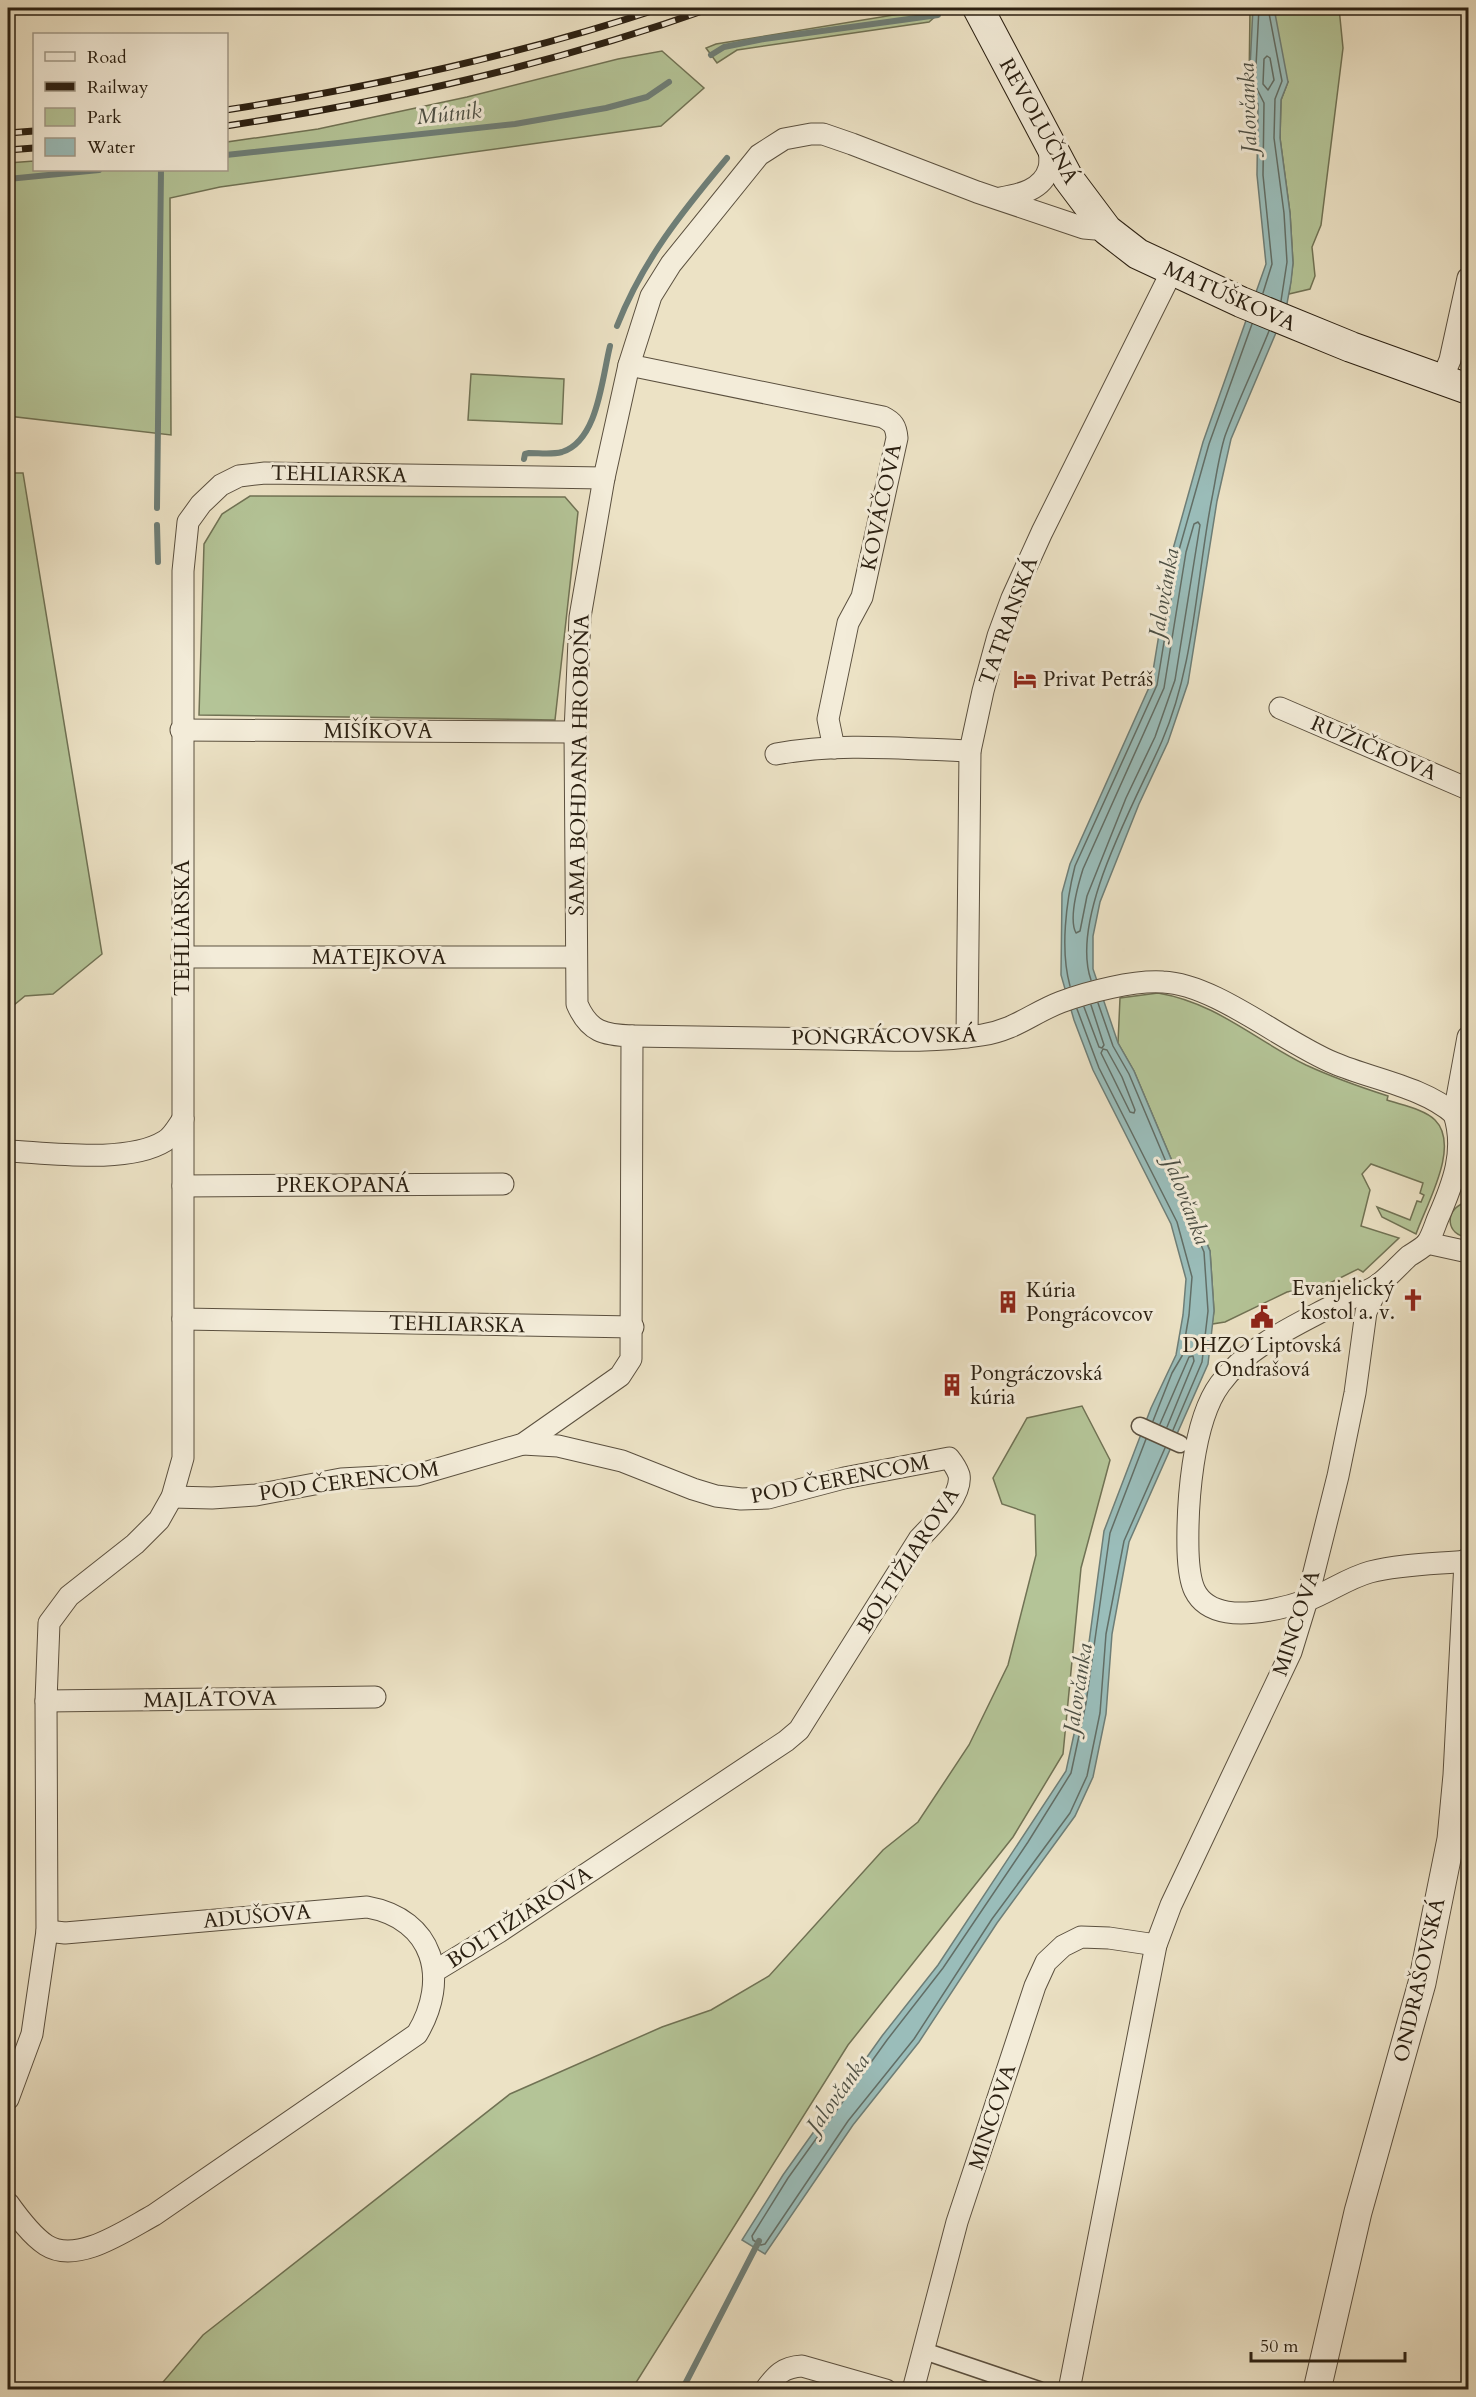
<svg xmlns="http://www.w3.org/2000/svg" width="1476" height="2397" viewBox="0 0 1476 2397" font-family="Cardo,serif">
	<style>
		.green { fill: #b4c497; stroke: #707254; stroke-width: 1.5 }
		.water { fill: #9abdba; stroke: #6e7e77; stroke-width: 1.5 }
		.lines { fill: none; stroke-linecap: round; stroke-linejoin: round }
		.shore { stroke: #626e66; stroke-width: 1.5 }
		.stream { stroke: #6e7e77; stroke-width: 6 }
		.pedestrian-casing { stroke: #5b503f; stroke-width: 19 }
		.minor-casing { stroke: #5b503f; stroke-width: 23 }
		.tertiary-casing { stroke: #5b503f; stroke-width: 29 }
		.secondary-casing { stroke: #2b2012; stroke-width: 32 }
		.pedestrian { stroke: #f3ecd9; stroke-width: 16 }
		.minor { stroke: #f3ecd9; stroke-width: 21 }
		.tertiary { stroke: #f3ecd9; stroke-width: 27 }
		.secondary { stroke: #f3ecd9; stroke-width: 30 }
		.rail-casing { stroke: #2b2012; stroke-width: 7 }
		.rail { stroke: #f3ecd9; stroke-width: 4.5; stroke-dasharray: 14; stroke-linecap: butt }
		.labels { text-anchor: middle; stroke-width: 6; stroke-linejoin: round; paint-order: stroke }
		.street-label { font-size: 21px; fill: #2b2012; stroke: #f3ecd9 }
		.poi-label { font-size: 21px; fill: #2b2012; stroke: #f3ecd9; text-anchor: start }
		.water-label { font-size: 22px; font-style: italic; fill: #4c4f44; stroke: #f3ecd9 }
	</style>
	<rect width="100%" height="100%" fill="#ece2c5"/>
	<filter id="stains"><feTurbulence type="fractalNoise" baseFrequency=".00333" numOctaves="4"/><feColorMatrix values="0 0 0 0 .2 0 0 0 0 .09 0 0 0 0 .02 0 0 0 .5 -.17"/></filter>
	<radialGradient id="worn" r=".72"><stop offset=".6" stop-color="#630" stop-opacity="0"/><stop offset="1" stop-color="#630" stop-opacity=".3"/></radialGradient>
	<g class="green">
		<polygon points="1250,8 1339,8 1343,48 1321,225 1312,247 1315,276 1310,289 1289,294 1293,263 1290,213 1280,138 1281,100 1288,82 1249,87"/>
		<polygon points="930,9 937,15 929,22 737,50 717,63 706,48 716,44"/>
		<polygon points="662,51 704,88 661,126 220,187 170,198 171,435 8,416 8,163 34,161 34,170 226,170 227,142 318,129 467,97 618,59"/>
		<polygon points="471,374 564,379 562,424 468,420"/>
		<polygon points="8,473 23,473 102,954 53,994 25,996 8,1010"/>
		<polygon points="250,496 565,497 578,512 555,720 199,715 204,544 222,514"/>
		<path d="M1158,993C1217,1003 1255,1040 1306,1065C1332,1077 1360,1087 1388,1096L1387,1100C1401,1105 1424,1109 1435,1120C1461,1146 1426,1205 1416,1234L1382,1217L1377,1207L1410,1220L1417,1201L1421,1202L1424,1195L1420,1193L1423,1183L1371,1164L1362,1174L1370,1190L1361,1226L1399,1238L1363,1272L1358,1269L1328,1284L1287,1292L1225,1322L1212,1324L1214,1311L1210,1251L1134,1071L1118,1043L1120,998Z"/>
		<path d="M1464,1203L1468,1204V1237C1446,1236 1444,1210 1464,1203Z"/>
		<polygon points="1082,1406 1110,1460 1081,1568 1063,1754 1013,1837 848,2045 632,2389 161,2389 163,2382 203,2335 510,2094 662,2027 711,2010 769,1976 883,1850 918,1822 969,1745 1008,1665 1036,1555 1035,1515 1002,1504 993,1478 1027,1418"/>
	</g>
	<polygon class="water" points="1253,8 1274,8 1288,82 1281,100 1280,138 1290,213 1293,263 1291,282 1286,309 1231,439 1217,501 1188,683 1168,742 1139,804 1100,902 1093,936 1093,969 1118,1043 1134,1071 1210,1251 1214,1311 1208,1364 1129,1542 1112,1634 1106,1714 1093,1777 1075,1816 997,1923 919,2042 853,2125 765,2254 742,2240 783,2175 882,2036 938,1965 1066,1771 1081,1702 1104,1531 1151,1408 1176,1355 1183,1315 1186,1279 1171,1224 1093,1070 1074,1020 1061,975 1062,893 1070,864 1151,683 1173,549 1203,442 1266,264 1257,175 1258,104 1249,87"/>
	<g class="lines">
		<g class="shore">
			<polyline points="1259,8 1255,85 1264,103 1263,175 1272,264 1263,293"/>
			<polyline points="1268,8 1282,81 1275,99 1274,138 1284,213 1287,262 1281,301"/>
			<polygon points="1267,56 1270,58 1274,80 1268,90 1263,84 1264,59"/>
			<path d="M1198,522L1200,525L1175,680L1155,737L1126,798L1087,896L1080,931L1076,933C1068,918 1078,885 1083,869L1164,688L1186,552L1194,524Z"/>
			<path d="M1091,980C1069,917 1136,801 1162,741C1195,664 1196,579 1212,498C1216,478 1219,455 1225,436C1238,401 1255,366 1269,331"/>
			<path d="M1070,986C1060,950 1066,902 1075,866L1157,685L1179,550L1209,444L1252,324"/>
			<polyline points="1098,1003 1113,1046 1129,1074 1204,1252 1208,1311 1202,1362 1173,1430"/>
			<polyline points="1084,1007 1099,1047 1102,1048 1104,1045 1091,1005"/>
			<polyline points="1077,1009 1099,1068 1177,1222 1192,1277 1189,1315 1182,1356 1172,1373 1153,1421"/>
			<polygon points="1103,1049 1107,1050 1122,1077 1135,1110 1134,1113 1130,1112 1101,1053"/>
			<polyline points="1160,1424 1189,1357 1193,1356 1194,1361 1167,1427"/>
			<polyline points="1146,1439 1110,1533 1086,1703 1071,1773 1028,1842 943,1968 887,2040 788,2178 752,2236 753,2240 761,2245 765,2244 848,2121 914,2039 992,1919 1070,1813 1087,1776 1100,1713 1106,1634 1124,1541 1165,1448"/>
		</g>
		<g class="stream">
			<polyline points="711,55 724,47 764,39 938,15"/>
			<polyline points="226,155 515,124 606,108 647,97 669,82"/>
			<polyline points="8,179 99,170"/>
			<path d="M617,326C643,260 682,212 727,158"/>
			<path d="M524,459L525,454L529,453C540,453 551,455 562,452C598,441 602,378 610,346"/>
			<polyline points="157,508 161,170"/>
			<polyline points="157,525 158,562"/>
			<polyline points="682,2390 759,2241"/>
		</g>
		<g class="pedestrian-casing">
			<g id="pedestrian">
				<polyline points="1140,1426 1180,1444"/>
				<polyline points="924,2351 1039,2390"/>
			</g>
		</g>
		<g class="minor-casing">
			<g id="minor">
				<path d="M1000,198C1019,195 1043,190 1049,168C1051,161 1049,151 1049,144"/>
				<path d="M629,365L883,417C893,422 896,426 897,438L862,597L848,623L828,719L834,748"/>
				<polyline points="1442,379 1450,360 1468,278"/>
				<polyline points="604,478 265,473 239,476 221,485 201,504 188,522 183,571 183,1319 633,1327"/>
				<polyline points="1280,708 1468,789"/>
				<polyline points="181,730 575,732"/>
				<path d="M776,754C840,742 906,749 970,751"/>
				<polyline points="182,957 576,957"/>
				<path d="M632,1036C699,1037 766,1038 832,1039C882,1040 933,1043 982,1035C1015,1030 1032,1013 1061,1002C1088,992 1134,980 1163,982C1215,984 1283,1042 1334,1063C1371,1079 1424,1087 1454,1114"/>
				<polyline points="967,1037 970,751 983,691 998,636 1012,598 1042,532 1172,271"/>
				<path d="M1468,1037L1454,1114C1466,1151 1453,1184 1438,1218C1435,1225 1432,1236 1427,1243C1423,1248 1415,1252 1409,1256C1399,1265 1390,1276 1379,1284C1365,1294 1346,1300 1330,1307C1292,1327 1246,1348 1220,1384C1192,1422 1187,1505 1188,1551C1189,1581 1192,1606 1227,1612C1251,1616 1285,1608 1308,1600C1329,1592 1348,1578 1370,1572C1401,1564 1436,1564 1468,1561"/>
				<path d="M8,1151C50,1153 128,1164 165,1141C173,1136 178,1126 183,1119"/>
				<polyline points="183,1186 503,1184"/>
				<polyline points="1427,1243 1468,1252"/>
				<path d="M172,1497L212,1498L256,1495L341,1479L417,1475L523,1444L620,1376L631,1359L632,1036C604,1035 589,1032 577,1004L575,732L580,617L604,478L629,365L651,296L671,264L759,155L784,139L811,134H823L852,144L977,192L1084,228L1107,230"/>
				<polyline points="46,1701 375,1697"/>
				<path d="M435,1971L499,1932L786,1741L799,1730L919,1539C932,1525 963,1496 959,1475C957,1469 953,1463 949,1458L844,1478L768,1498L741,1499L716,1496L693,1489L622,1461L558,1446L523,1444"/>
				<polyline points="8,2099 32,2034 47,1931 46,1701 49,1623 69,1596 135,1544 159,1520 172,1497 183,1458 183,1319"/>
				<path d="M8,2203C18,2217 31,2235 46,2245C77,2265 126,2230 154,2215L417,2034C450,1979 434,1919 367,1907L65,1933L47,1931"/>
				<path d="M765,2390C776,2375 783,2367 802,2366L886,2390"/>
				<polyline points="913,2390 957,2222 1035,1986 1046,1962 1063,1946 1081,1937 1109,1938 1156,1945"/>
				<polyline points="1069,2390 1156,1945 1171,1905 1291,1652 1307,1600 1338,1476 1355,1393 1366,1312 1379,1284"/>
			</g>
		</g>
		<g class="tertiary-casing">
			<polyline id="tertiary" points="1317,2390 1358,2212 1422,1983 1451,1839 1457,1775 1468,1562"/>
		</g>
		<g class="secondary-casing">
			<polyline id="secondary" points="978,8 1068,178 1107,230 1138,254 1241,302 1351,347 1468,389"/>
		</g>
		<use href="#pedestrian" class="pedestrian"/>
		<use href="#minor" class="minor"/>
		<use href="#tertiary" class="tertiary"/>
		<use href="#secondary" class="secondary"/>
		<g class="rail-casing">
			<g id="rail">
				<path d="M226,110C374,87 519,55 661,8"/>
				<path d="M226,126C391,101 554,64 711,8"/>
				<polyline points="8,133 34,131"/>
				<polyline points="8,150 34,148"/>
			</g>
		</g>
		<use href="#rail" class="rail"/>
	</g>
	<defs>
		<g id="hotel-bare" transform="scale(1.8)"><path d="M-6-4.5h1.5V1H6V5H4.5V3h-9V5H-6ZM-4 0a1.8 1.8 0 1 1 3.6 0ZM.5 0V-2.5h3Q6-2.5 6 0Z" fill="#8f2418" stroke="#f3ecd9" stroke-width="2.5" paint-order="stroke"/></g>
		<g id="church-bare" transform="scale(1.8)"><path d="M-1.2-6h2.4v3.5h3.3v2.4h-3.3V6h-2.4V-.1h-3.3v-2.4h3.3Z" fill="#8f2418" stroke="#f3ecd9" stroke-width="2.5" paint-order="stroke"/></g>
		<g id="building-bare" transform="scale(1.8)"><path d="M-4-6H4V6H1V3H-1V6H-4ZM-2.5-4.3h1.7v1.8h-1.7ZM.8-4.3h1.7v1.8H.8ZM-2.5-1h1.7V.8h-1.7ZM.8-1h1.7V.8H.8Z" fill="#8f2418" stroke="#f3ecd9" stroke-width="2.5" paint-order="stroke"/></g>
		<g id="civic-bare" transform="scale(1.8)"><path d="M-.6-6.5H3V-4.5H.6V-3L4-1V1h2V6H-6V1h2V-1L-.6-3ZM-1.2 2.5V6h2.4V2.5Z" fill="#8f2418" stroke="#f3ecd9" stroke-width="2.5" paint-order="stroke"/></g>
	</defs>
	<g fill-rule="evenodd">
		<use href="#hotel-bare" x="1025" y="679"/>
		<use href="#church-bare" x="1413" y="1300"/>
		<use href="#building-bare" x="1008" y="1302"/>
		<use href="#civic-bare" x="1262" y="1317"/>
		<use href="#building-bare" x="952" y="1385"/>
	</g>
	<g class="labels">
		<g class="street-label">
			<text transform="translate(1039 121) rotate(61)" y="7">REVOLUČNÁ</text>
			<text transform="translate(1230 296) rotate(24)" y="7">MATÚŠKOVA</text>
			<text transform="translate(339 474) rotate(1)" y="7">TEHLIARSKA</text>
			<text transform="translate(881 507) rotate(-78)" y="7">KOVÁČOVA</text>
			<text transform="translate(1008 621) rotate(-70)" y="7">TATRANSKÁ</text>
			<text x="378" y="738">MIŠÍKOVA</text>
			<text transform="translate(1374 748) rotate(23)" y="7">RUŽIČKOVA</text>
			<text transform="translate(579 765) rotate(-89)" y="7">SAMA BOHDANA HROBOŇA</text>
			<text transform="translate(182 928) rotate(-90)" y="7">TEHLIARSKA</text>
			<text x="379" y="964">MATEJKOVA</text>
			<text transform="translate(884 1036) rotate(-1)" y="7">PONGRÁCOVSKÁ</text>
			<text x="343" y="1192">PREKOPANÁ</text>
			<text transform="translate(457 1324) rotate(1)" y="7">TEHLIARSKA</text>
			<text transform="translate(840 1479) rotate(-11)" y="7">POD ČERENCOM</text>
			<text transform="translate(349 1481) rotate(-8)" y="7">POD ČERENCOM</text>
			<text transform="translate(908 1560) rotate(-57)" y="7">BOLTIŽIAROVA</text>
			<text transform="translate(1296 1623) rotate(-72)" y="7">MINCOVA</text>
			<text transform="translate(210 1699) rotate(-1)" y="7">MAJLÁTOVA</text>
			<text transform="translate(257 1916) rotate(-5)" y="7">ADUŠOVA</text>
			<text transform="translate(519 1917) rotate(-33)" y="7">BOLTIŽIAROVA</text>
			<text transform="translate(1419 1980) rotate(-77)" y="7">ONDRAŠOVSKÁ</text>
			<text transform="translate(992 2117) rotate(-72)" y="7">MINCOVA</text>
		</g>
		<g class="poi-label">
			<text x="1043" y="686">Privat Petráš</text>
			<text x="1395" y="1295" text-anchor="end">Evanjelický<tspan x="1395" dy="24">kostol a. v.</tspan></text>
			<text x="1026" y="1297">Kúria<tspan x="1026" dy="24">Pongrácovcov</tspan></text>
			<text x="1262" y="1352" text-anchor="middle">DHZO Liptovská<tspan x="1262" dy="24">Ondrašová</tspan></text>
			<text x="970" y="1380">Pongráczovská<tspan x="970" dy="24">kúria</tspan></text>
		</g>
		<g class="water-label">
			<text transform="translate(1247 108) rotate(-92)" y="8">Jalovčanka</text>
			<text transform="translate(449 113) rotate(-6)" y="8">Mútnik</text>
			<text transform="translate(1163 593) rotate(-80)" y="8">Jalovčanka</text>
			<text transform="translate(1188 1201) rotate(69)" y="8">Jalovčanka</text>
			<text transform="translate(1077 1688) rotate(-81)" y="8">Jalovčanka</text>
			<text transform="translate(837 2093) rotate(-54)" y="8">Jalovčanka</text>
		</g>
	</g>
	<rect width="1476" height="2397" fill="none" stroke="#ece2c5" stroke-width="30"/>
	<rect x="9" y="9" width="1458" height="2379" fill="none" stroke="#2b2012" stroke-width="3"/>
	<rect x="15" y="15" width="1446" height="2367" fill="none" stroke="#2b2012" stroke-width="1.5"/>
	<rect x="33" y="33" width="195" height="138" fill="#f3ecd9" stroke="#a39a89" stroke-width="1.5"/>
	<rect x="45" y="52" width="30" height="9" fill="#f3ecd9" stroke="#a39a89" stroke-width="1.5"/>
	<text x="87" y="63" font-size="18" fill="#2b2012">Road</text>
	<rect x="45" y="82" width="30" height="9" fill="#2b2012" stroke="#a39a89" stroke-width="1.5"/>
	<text x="87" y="93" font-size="18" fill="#2b2012">Railway</text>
	<rect x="45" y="108" width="30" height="18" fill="#b4c497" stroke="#a39a89" stroke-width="1.5"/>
	<text x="87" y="123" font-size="18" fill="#2b2012">Park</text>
	<rect x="45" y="138" width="30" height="18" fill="#9abdba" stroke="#a39a89" stroke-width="1.5"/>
	<text x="87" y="153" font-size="18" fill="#2b2012">Water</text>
	<path d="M1251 2352v9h154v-9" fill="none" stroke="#2b2012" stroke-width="3"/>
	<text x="1260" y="2352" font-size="18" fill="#2b2012" stroke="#f3ecd9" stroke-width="4.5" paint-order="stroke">50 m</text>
	<rect width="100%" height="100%" filter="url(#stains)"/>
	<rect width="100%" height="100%" fill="url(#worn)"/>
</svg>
